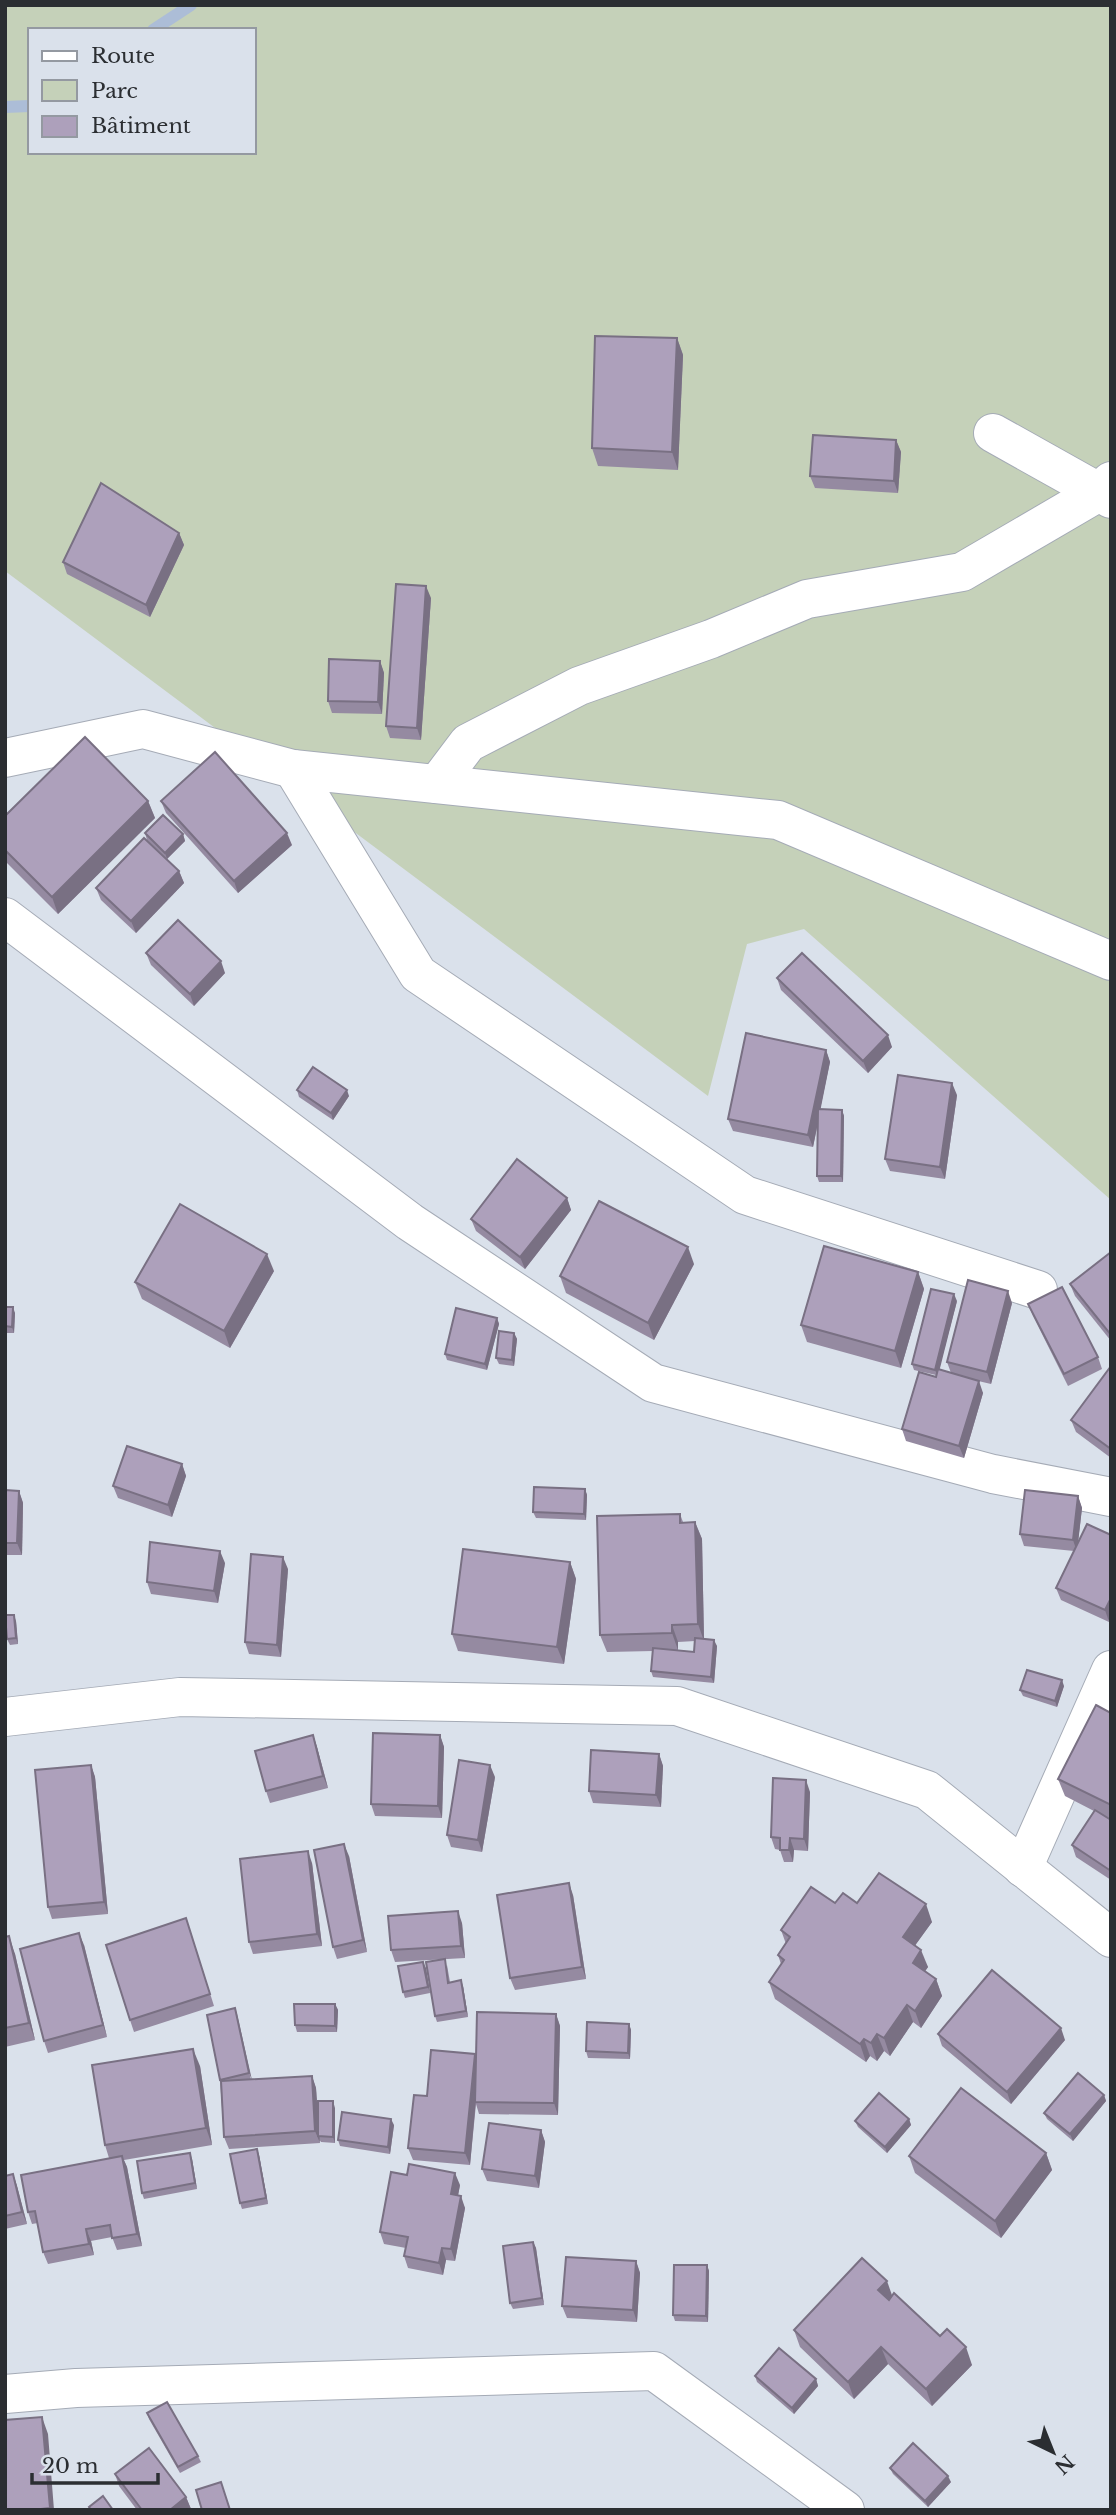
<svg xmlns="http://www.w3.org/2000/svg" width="1116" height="2515" viewBox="0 0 1116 2515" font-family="'Libre Baskerville',serif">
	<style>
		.green { fill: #c5d1b9; fill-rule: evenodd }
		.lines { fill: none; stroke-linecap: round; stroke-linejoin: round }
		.stream { stroke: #acbdd7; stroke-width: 12 }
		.minor-casing { stroke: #a5abb6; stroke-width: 40 }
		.minor { stroke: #fff; stroke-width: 38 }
		.wall { fill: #958aa1; fill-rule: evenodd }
		.shaded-wall { fill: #797083 }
		.building { fill: #ada0bb; stroke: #797083; stroke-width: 2 }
	</style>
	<rect width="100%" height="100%" fill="#dae1eb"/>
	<path class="green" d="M5,5H1111V1200L804,929L747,944L708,1096L5,571ZM30,30H254V152H30Z"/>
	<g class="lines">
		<g class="stream">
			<polyline points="153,30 191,5"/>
			<polyline points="5,107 30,106"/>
		</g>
		<g class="minor-casing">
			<g id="minor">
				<polyline points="993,433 1111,499"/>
				<polyline points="5,758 143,729 293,769 778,820 1111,961"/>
				<polyline points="293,769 418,974 745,1195 1038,1290"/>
				<polyline points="437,784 468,743 579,686 711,639 807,599 962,572 1099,492 1111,481"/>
				<polyline points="5,917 410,1222 653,1383 993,1474 1111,1497"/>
				<polyline points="5,1717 180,1697 677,1706 927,1790 1111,1938"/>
				<polyline points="1023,1868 1111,1670"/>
				<polyline points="5,2394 76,2388 654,2371 845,2510"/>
			</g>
		</g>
		<use href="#minor" class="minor"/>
	</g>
	<g class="wall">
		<polygon points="677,338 683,355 678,470 598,466 592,448"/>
		<polygon points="896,440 901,452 898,493 815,488 810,476"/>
		<polygon points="179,533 184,545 150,617 67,574 63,562"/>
		<polygon points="431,598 421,740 390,738 386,726"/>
		<polygon points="380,661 384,673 382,714 332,713 328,701"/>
		<polygon points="148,801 155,818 58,914 5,861 5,816"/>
		<polygon points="161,801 292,845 238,893 166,813"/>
		<polygon points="145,833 183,834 185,841 167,859 147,840"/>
		<polygon points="179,871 184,883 136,933 101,900 96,888"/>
		<polygon points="146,953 225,973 194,1006 151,965"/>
		<polygon points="777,978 892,1047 868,1073 781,990"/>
		<polygon points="826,1050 830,1062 820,1109 842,1110 844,1116 843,1182 819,1182 817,1176 818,1123 813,1147 733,1131 728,1119"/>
		<polygon points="297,1090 349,1096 333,1120 299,1097"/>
		<polygon points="957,1095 945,1179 890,1171 885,1159"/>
		<polygon points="567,1198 571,1210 525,1269 476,1231 471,1219"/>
		<polygon points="1111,1252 1111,1341 1075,1296 1070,1284"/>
		<polygon points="694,1264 654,1340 566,1293 560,1276"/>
		<polygon points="274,1271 230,1348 142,1299 135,1282"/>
		<polygon points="918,1272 924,1289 901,1368 807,1342 801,1325"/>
		<polygon points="957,1301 939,1369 951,1373 947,1362 1012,1303 991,1384 974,1380 983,1393 964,1458 906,1441 902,1429 936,1375 914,1370 912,1364"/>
		<polygon points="1028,1304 1098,1357 1102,1369 1068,1386 1033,1316"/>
		<polygon points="5,1307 15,1313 14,1333 5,1333"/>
		<polygon points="497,1318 499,1324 487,1370 447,1360 445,1354"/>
		<polygon points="514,1333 517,1339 514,1366 499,1364 496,1358"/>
		<polygon points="1111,1366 1111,1458 1076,1432 1071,1420"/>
		<polygon points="182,1464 186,1476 172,1517 118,1498 113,1486"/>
		<polygon points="585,1489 587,1495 586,1520 536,1518 533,1512"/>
		<polygon points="5,1490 19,1491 23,1503 22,1555 5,1555"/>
		<polygon points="1078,1496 1082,1508 1078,1542 1087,1524 1109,1622 1061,1600 1056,1588 1074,1551 1024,1546 1020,1534"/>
		<path d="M680,1514L683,1522H695L702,1539L704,1639L717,1646L714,1683L653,1677L651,1671L653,1651L607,1652L600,1635ZM695,1641L694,1652L678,1650V1642Z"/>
		<polygon points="570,1562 576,1579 564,1664 458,1651 452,1634"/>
		<polygon points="225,1563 218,1603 151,1594 147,1582"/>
		<polygon points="288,1569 281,1657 249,1654 245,1642"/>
		<polygon points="16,1621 18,1644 10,1645 7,1639"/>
		<polygon points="1064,1686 1057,1707 1023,1696 1020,1690"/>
		<polygon points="1111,1713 1111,1819 1106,1817 1111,1820 1111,1880 1076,1857 1072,1845 1094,1811 1065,1796 1058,1779"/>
		<polygon points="313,1735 317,1747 328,1788 270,1803 266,1791"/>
		<polygon points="440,1735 444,1747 442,1818 375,1816 371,1804"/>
		<polygon points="659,1754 663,1766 661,1807 593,1803 589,1791"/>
		<polygon points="91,1765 95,1777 108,1914 52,1919 48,1907"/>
		<polygon points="495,1777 482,1852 451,1847 447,1835"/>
		<polygon points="810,1792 808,1851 794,1850 793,1862 784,1862 780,1850 775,1849 771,1837"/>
		<polygon points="349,1856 367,1952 337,1959 333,1947"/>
		<polygon points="312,1863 322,1946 253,1954 249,1942"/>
		<polygon points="573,1895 586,1979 515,1990 510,1978"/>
		<polygon points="835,1903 857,1903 932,1922 915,1945 928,1967 925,1971 936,1979 942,1996 921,2028 913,2022 890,2056 884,2051 877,2061 870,2056 866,2062 775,1999 769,1982 781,1964 778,1955 786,1944 781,1930"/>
		<polygon points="462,1923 465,1958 395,1962 391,1950"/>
		<polygon points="190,1930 214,2006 134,2032 130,2020"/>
		<polygon points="5,1937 15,1954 35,2040 5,2047"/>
		<polygon points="84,1945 107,2037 48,2053 44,2041"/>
		<polygon points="447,1965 450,1982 463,1986 468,2017 437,2022 435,2016"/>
		<polygon points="426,1968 430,1993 405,1998 403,1992"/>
		<polygon points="335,2004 338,2010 337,2032 297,2032 295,2025"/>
		<polygon points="235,2008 251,2080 312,2076 316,2088 318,2123 335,2108 335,2143 321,2142 319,2139 320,2143 229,2149 224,2137 220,2080"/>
		<polygon points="556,2014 560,2026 558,2115 479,2114 476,2104 470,2165 413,2160 408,2148 427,2096 475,2054"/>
		<polygon points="629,2024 631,2030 630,2059 588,2058 586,2051"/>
		<polygon points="938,2034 1065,2040 1011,2104 942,2046"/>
		<polygon points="200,2066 212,2145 124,2160 127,2167 142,2246 117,2250 112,2237 91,2241 94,2255 48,2264 43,2252 38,2223 32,2224 28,2212 109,2158 105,2145"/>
		<polygon points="1104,2095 1106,2101 1073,2141 1047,2119 1044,2113"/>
		<polygon points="909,2119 911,2125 887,2153 858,2127 855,2121"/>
		<polygon points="394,2125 390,2154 340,2146 338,2140"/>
		<polygon points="541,2130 545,2142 539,2188 487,2181 482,2169"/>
		<polygon points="257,2149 259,2155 268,2204 242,2209 240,2203"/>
		<polygon points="1046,2153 1052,2170 1001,2238 915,2173 909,2156"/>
		<polygon points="192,2159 197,2189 144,2199 142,2193"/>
		<polygon points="13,2174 17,2186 27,2224 5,2229 5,2176"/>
		<polygon points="460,2185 458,2195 465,2208 455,2261 446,2260 443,2275 408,2268 404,2256 406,2248 384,2244 380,2232"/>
		<polygon points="533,2242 536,2248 544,2305 513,2309 510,2303"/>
		<polygon points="636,2261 640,2273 637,2322 567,2318 562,2306"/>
		<polygon points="707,2265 709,2271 708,2322 675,2321 673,2315"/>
		<polygon points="892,2296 972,2365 932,2406 888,2364 854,2399 800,2347 794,2330"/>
		<polygon points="755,2376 816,2379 818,2386 794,2414 757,2382"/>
		<polygon points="147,2413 198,2456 201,2462 180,2473 149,2419"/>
		<polygon points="890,2468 951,2482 928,2507 893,2474"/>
		<polygon points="115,2474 186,2497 191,2509 137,2510 119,2486"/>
	</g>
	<g class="shaded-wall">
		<polygon points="677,338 683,355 678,470 672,452"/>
		<polygon points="896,440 901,452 898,493 894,481"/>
		<polygon points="179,533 184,545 150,617 146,605"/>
		<polygon points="426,586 431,598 421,740 417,728"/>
		<polygon points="380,661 384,673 382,714 378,702"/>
		<polygon points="148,801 155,818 58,914 52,897"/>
		<polygon points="287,833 292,845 238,893 234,881"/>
		<polygon points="183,834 185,841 167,859 165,853"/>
		<polygon points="179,871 184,883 136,933 131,921"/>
		<polygon points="221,961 225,973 194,1006 190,994"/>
		<polygon points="888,1035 892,1047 868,1073 863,1061"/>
		<polygon points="826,1050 830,1062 813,1147 808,1135"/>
		<polygon points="952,1083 957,1095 945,1179 940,1167"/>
		<polygon points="347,1090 349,1096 333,1120 331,1113"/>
		<polygon points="842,1110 844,1116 843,1182 841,1176"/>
		<polygon points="567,1198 571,1210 525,1269 520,1257"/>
		<polygon points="688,1247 694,1264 654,1340 648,1323"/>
		<polygon points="267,1254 274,1271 230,1348 224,1331"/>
		<polygon points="918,1272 924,1289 901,1368 895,1351"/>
		<polygon points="1008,1291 1012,1303 991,1384 987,1372"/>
		<polygon points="954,1294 957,1301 938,1376 935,1370"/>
		<polygon points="13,1307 15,1313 14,1333 12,1327"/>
		<polygon points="497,1318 499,1324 487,1370 485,1364"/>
		<polygon points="514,1333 517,1339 514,1366 512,1360"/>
		<polygon points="979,1381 983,1393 964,1458 959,1446"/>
		<polygon points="182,1464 186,1476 172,1517 168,1505"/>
		<polygon points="585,1489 587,1495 586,1520 584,1514"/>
		<polygon points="19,1491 23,1503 22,1555 17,1543"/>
		<polygon points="1078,1496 1082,1508 1077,1552 1073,1540"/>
		<polygon points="695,1522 702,1539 704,1641 698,1624"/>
		<polygon points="220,1551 225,1563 218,1603 214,1591"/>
		<polygon points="283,1557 288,1569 281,1657 277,1645"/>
		<polygon points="570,1562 576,1579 564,1664 557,1647"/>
		<polygon points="1111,1598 1111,1619 1109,1622 1105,1610"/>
		<polygon points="14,1615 16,1621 18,1644 16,1638"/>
		<polygon points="672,1625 678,1642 678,1650 672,1633"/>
		<polygon points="714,1640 717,1646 714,1683 711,1677"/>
		<polygon points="1062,1680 1064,1686 1057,1707 1055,1701"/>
		<polygon points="313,1735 317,1747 328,1788 323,1776"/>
		<polygon points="440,1735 444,1747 442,1818 438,1806"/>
		<polygon points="659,1754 663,1766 661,1807 656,1795"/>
		<polygon points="91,1765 95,1777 108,1914 104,1902"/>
		<polygon points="490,1765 495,1777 482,1852 478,1840"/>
		<polygon points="806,1780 810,1792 808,1851 804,1839"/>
		<polygon points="790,1838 794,1850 793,1862 789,1850"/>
		<polygon points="344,1844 349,1856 367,1952 363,1940"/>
		<polygon points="308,1851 312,1863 322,1946 317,1934"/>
		<polygon points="569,1883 573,1895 586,1979 582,1967"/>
		<polygon points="926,1904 932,1922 909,1954 903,1937"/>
		<polygon points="458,1911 462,1923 465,1958 461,1946"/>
		<polygon points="79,1933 84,1945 107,2037 103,2025"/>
		<polygon points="9,1936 15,1954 35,2040 29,2023"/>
		<polygon points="921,1950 928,1967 919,1980 913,1963"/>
		<polygon points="423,1962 426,1968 430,1993 428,1987"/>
		<polygon points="936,1979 942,1996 921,2028 915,2011"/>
		<polygon points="461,1980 463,1986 468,2017 466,2011"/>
		<polygon points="335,2004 338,2010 337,2032 335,2026"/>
		<polygon points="907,2005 913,2022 890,2056 884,2038"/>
		<polygon points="235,2008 237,2014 252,2080 249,2073"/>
		<polygon points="556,2014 560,2026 558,2115 554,2103"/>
		<polygon points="629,2024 631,2030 630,2059 628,2053"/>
		<polygon points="1061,2028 1065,2040 1011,2104 1007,2092"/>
		<polygon points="877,2034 884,2051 877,2061 871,2043"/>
		<polygon points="864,2039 870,2056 866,2062 860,2044"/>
		<polygon points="193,2049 200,2066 212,2145 206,2128"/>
		<polygon points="475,2054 479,2066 470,2165 465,2153"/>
		<polygon points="312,2076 316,2088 320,2143 315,2131"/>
		<polygon points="1104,2095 1106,2101 1073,2141 1070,2134"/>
		<polygon points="333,2101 335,2108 335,2143 333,2137"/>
		<polygon points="391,2119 394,2125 390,2154 388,2147"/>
		<polygon points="909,2119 911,2125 887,2153 885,2147"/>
		<polygon points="541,2130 545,2142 539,2188 535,2176"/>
		<polygon points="257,2149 259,2155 268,2204 266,2198"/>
		<polygon points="190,2153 192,2159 197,2189 195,2183"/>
		<polygon points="1046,2153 1052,2170 1001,2238 995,2221"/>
		<polygon points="122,2156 127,2167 142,2246 137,2234"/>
		<polygon points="455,2173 460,2185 456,2206 451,2194"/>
		<polygon points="13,2174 17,2186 27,2224 22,2212"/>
		<polygon points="461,2196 465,2208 455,2261 451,2249"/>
		<polygon points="86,2229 91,2241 94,2255 89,2244"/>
		<polygon points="533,2242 536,2248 544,2305 542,2298"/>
		<polygon points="442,2248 446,2260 443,2275 439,2263"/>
		<polygon points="636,2261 640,2273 637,2322 633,2310"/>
		<polygon points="707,2265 709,2271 708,2322 706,2316"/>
		<polygon points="887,2281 893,2298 884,2307 878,2290"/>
		<polygon points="881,2347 888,2364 854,2399 848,2382"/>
		<polygon points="966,2347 972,2365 932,2406 926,2389"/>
		<polygon points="816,2379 818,2386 794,2414 792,2408"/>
		<polygon points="42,2417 48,2434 54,2510 50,2510 50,2508"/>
		<polygon points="948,2476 951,2482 928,2507 925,2501"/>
		<polygon points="186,2497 191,2509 170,2510"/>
	</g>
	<g class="building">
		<polygon points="595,336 677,338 672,452 592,448"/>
		<polygon points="813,435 896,440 894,481 810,476"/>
		<polygon points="101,483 179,533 146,605 63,562"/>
		<polygon points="396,584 426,586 417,728 386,726"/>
		<polygon points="329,659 380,661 378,702 328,701"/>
		<polygon points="85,737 148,801 52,897 5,850 5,816"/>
		<polygon points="215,752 287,833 234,881 161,801"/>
		<polygon points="163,815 183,834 165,853 145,833"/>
		<polygon points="144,838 179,871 131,921 96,888"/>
		<polygon points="178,920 221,961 190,994 146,953"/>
		<polygon points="802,953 888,1035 863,1061 777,978"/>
		<polygon points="746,1033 826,1050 808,1135 728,1119"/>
		<polygon points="313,1067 347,1090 331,1113 297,1090"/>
		<polygon points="898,1075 952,1083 940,1167 885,1159"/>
		<polygon points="818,1109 842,1110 841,1176 817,1176"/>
		<polygon points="517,1159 567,1198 520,1257 471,1219"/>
		<polygon points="599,1201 688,1247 648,1323 560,1276"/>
		<polygon points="180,1204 267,1254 224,1331 135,1282"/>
		<polygon points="824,1246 918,1272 895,1351 801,1325"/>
		<polygon points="1111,1252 1111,1335 1070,1284"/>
		<polygon points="968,1280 1008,1291 987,1372 947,1362"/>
		<polygon points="1062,1287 1098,1357 1064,1374 1028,1304"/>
		<polygon points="931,1289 954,1294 935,1370 912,1364"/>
		<polygon points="5,1307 13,1307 12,1327 5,1326"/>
		<polygon points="456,1308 497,1318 485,1364 445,1354"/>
		<polygon points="499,1331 514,1333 512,1360 496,1358"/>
		<polygon points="1111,1366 1111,1449 1071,1420"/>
		<polygon points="938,1369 979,1381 959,1446 902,1429 919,1372 936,1377"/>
		<polygon points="127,1446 182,1464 168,1505 113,1486"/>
		<polygon points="534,1487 585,1489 584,1514 533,1512"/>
		<polygon points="5,1490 19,1491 17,1543 5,1543"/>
		<polygon points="1025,1490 1078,1496 1073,1540 1020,1534"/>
		<polygon points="680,1514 680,1523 695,1522 698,1624 672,1625 672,1633 600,1635 597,1516"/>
		<polygon points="1087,1524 1111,1535 1111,1598 1105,1610 1056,1588"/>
		<polygon points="150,1542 220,1551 214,1591 147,1582"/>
		<polygon points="463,1549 570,1562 557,1647 452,1634"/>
		<polygon points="251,1554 283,1557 277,1645 245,1642"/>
		<polygon points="5,1615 14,1615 16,1638 7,1639"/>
		<polygon points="695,1638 714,1640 711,1677 651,1671 653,1648 694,1652"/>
		<polygon points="1027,1670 1062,1680 1055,1701 1020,1690"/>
		<polygon points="1096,1705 1111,1713 1111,1805 1058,1779"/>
		<polygon points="373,1733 440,1735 438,1806 371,1804"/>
		<polygon points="313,1735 323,1776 266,1791 255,1751"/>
		<polygon points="591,1750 659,1754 656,1795 589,1791"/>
		<polygon points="459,1760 490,1765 478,1840 447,1835"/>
		<polygon points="91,1765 104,1902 48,1907 35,1770"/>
		<polygon points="773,1778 806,1780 804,1839 790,1838 789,1850 780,1850 780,1838 771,1837"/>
		<polygon points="1095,1810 1111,1820 1111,1871 1072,1845"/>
		<polygon points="344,1844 363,1940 333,1947 314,1850"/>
		<polygon points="308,1851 317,1934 249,1942 240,1859"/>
		<polygon points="879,1873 926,1904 903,1937 921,1950 913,1963 936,1979 915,2011 907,2005 884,2038 877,2034 871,2043 864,2039 860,2044 769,1982 784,1960 778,1955 790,1937 781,1930 811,1887 835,1903 843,1893 857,1903"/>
		<polygon points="569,1883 582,1967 510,1978 497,1895"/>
		<polygon points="458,1911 461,1946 391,1950 388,1916"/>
		<polygon points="186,1918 210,1994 130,2020 106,1945"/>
		<polygon points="79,1933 103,2025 44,2041 20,1949"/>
		<polygon points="9,1936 29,2023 5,2028 5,1937"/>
		<polygon points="445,1959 448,1983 461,1980 466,2011 435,2016 426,1962"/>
		<polygon points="423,1962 428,1987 403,1992 398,1966"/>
		<polygon points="992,1970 1061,2028 1007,2092 938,2034"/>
		<polygon points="294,2004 335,2004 335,2026 295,2025"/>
		<polygon points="235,2008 249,2073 220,2080 207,2015"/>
		<polygon points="477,2012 556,2014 554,2103 475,2102"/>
		<polygon points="587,2022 629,2024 628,2053 586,2051"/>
		<polygon points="193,2049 206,2128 105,2145 92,2065"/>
		<polygon points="431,2050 475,2054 465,2153 408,2148 414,2095 427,2096"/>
		<polygon points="1078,2073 1104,2095 1070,2134 1044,2113"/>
		<polygon points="312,2076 315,2131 224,2137 221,2081"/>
		<polygon points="961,2088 1046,2153 995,2221 909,2156"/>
		<polygon points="879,2093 909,2119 885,2147 855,2121"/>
		<polygon points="318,2101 333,2101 333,2137 318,2136"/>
		<polygon points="342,2112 391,2119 388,2147 338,2140"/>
		<polygon points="489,2123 541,2130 535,2176 482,2169"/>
		<polygon points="257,2149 266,2198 240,2203 230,2154"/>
		<polygon points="190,2153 195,2183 142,2193 137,2161"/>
		<polygon points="122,2156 137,2234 112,2238 110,2225 86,2229 89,2244 43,2252 35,2211 28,2212 21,2175"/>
		<polygon points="409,2164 455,2173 451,2194 461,2196 451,2249 442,2248 439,2263 404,2256 408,2237 380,2232 391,2172 407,2175"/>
		<polygon points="13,2174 22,2212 5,2216 5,2176"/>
		<polygon points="533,2242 542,2298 510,2303 503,2246"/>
		<polygon points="566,2257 636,2261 633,2310 562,2306"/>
		<polygon points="862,2258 887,2281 878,2290 889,2300 894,2293 940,2336 947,2329 966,2347 926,2389 881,2347 848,2382 794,2330"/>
		<polygon points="674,2265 707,2265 706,2316 673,2315"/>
		<polygon points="779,2348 816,2379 792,2408 755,2376"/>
		<polygon points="167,2402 198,2456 178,2467 147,2413"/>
		<polygon points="42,2417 50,2508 32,2510 5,2510 5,2420"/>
		<polygon points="913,2443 948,2476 925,2501 890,2468"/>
		<polygon points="149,2448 186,2497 170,2510 142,2510 115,2474"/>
		<polygon points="221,2482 230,2510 202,2510 196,2490"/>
		<polygon points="103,2496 113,2510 91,2510 89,2507"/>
	</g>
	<rect width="1116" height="2515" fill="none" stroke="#2b2e32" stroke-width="14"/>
	<rect x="28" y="28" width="228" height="126" fill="#dae1eb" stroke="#9499a1" stroke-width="2"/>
	<rect x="42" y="51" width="35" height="10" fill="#ffffff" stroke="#9499a1" stroke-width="2"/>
	<text x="91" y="63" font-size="21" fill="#2b2e32">Route</text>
	<rect x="42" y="80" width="35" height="21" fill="#c5d1b9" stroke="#9499a1" stroke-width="2"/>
	<text x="91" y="98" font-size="21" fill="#2b2e32">Parc</text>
	<rect x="42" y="116" width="35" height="21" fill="#ada0bb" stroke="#9499a1" stroke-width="2"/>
	<text x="91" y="133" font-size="21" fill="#2b2e32">Bâtiment</text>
	<g transform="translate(1053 2452) rotate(137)" stroke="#dae1eb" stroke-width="5" paint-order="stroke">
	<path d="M0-5L12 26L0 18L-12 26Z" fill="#2b2e32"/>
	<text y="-10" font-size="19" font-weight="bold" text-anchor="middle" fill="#2b2e32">N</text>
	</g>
	<path d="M32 2473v10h126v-10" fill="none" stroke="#2b2e32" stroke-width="3.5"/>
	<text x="42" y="2473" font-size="21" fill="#2b2e32" stroke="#dae1eb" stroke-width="5" paint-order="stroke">20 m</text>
</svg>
